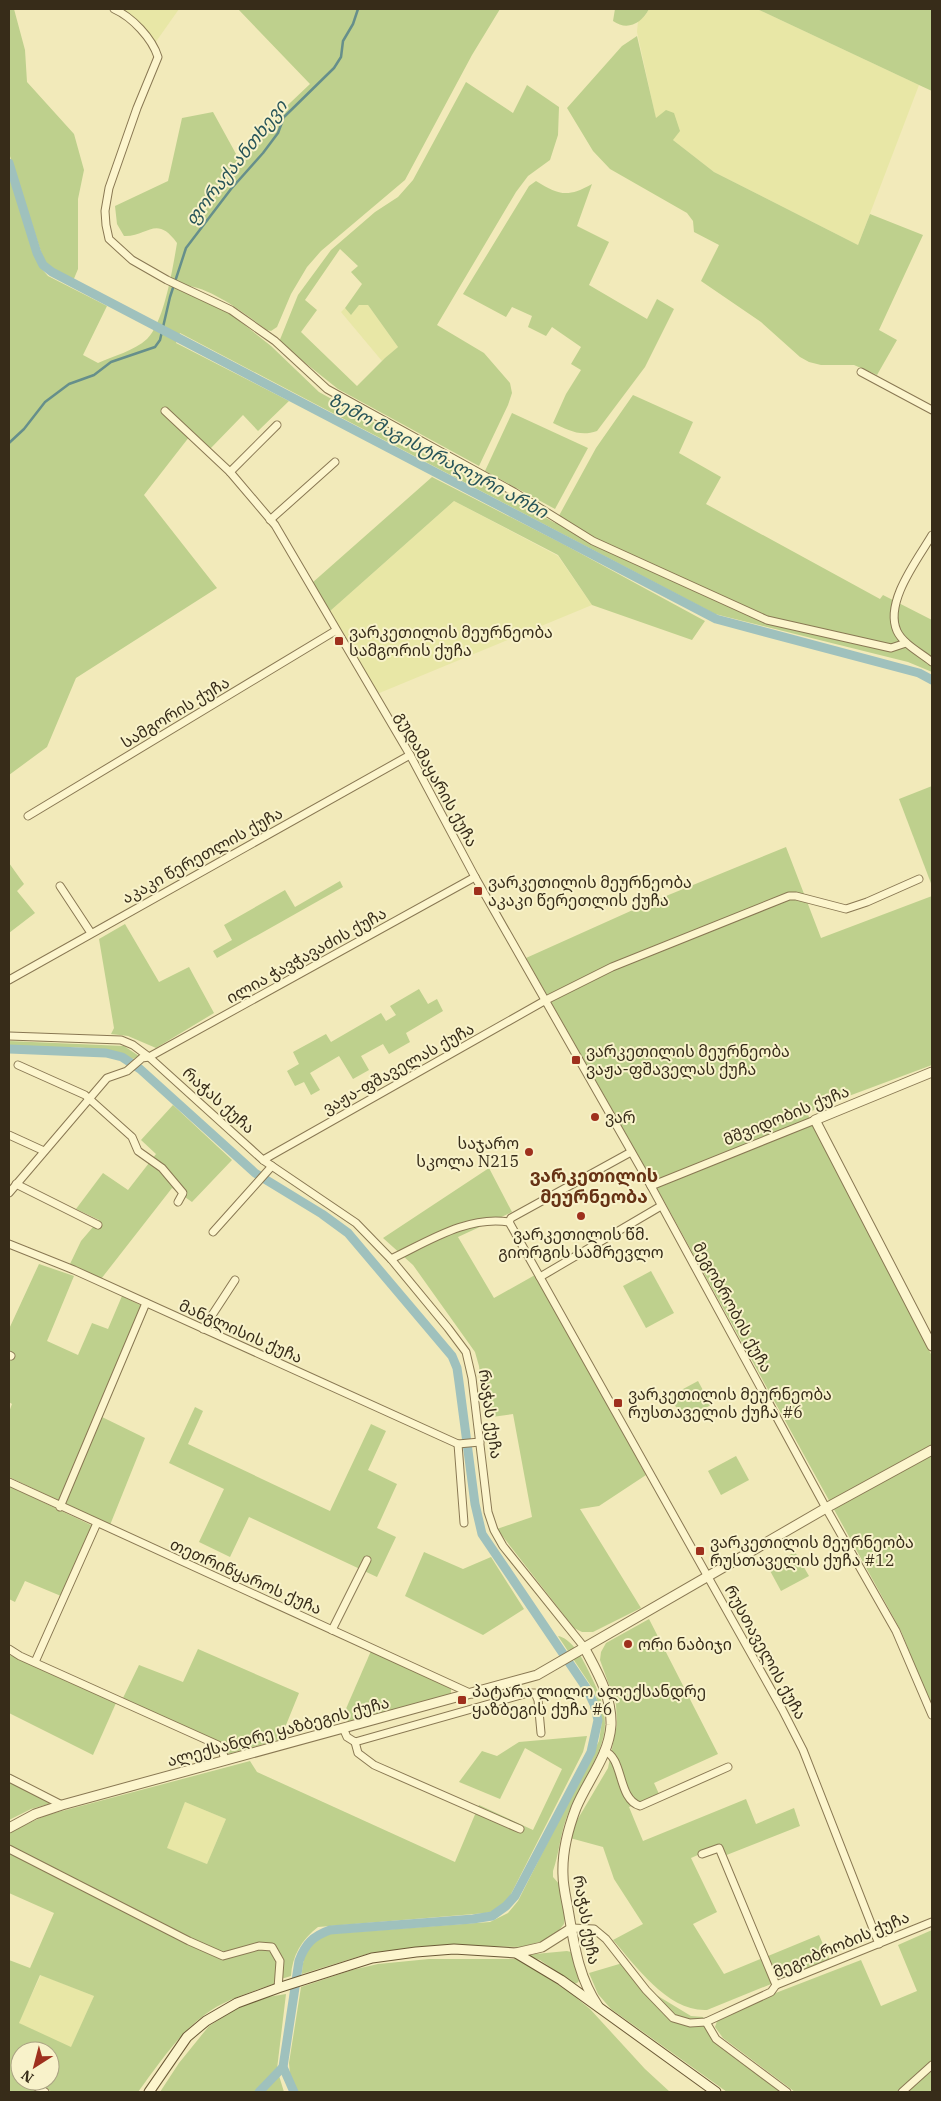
<svg xmlns="http://www.w3.org/2000/svg" width="941" height="2101" viewBox="0 0 941 2101" font-family="'IBM Plex Serif','Noto Sans Georgian',serif">
	<style>
		.farmland { fill: #e8e7a6 }
		.green { fill: #bed08d; fill-rule: evenodd }
		.lines { fill: none; stroke-linecap: round; stroke-linejoin: round }
		.stream { stroke: #668f8b; stroke-width: 2.5 }
		.canal { stroke: #9fc1bd; stroke-width: 9 }
		.minor-casing { stroke: #897853; stroke-width: 9 }
		.tertiary-casing { stroke: #897853; stroke-width: 11 }
		.secondary-casing { stroke: #6b5936; stroke-width: 11 }
		.minor { stroke: #fcf5cd; stroke-width: 7 }
		.tertiary { stroke: #fcf5cd; stroke-width: 9 }
		.secondary { stroke: #fcf5cd; stroke-width: 9 }
		.poi-dot { fill: #9e301d; stroke: #f8f2ca; stroke-width: 2 }
		.labels { text-anchor: middle; stroke-width: 4; stroke-linejoin: round; paint-order: stroke }
		.poi-label { font-size: 16px; fill: #372c19; stroke: #f8f2ca; text-anchor: start }
		.street-label { font-size: 16px; fill: #372c19; stroke: #f8f2ca }
		.water-label { font-size: 18px; font-style: italic; fill: #275458; stroke: #f8f2ca }
		.neighbourhood-label { font-size: 18px; font-weight: bold; fill: #673315; stroke: #f8f2ca }
	</style>
	<rect width="100%" height="100%" fill="#f2eaba"/>
	<g class="farmland">
		<polygon points="122,9 179,9 155,43 150,35"/>
		<polygon points="649,9 757,9 919,85 858,245 714,172 673,140 656,119 637,32 638,21 645,16"/>
		<polygon points="359,305 368,305 398,347 382,361 341,312 345,308 351,314"/>
		<polygon points="454,501 558,556 592,605 377,694 329,612"/>
		<polygon points="185,1802 226,1819 207,1864 166,1848"/>
		<polygon points="41,1975 94,1996 71,2048 18,2023"/>
	</g>
	<g class="green">
		<polygon points="9,9 14,9 25,50 27,82 74,134 84,170 78,199 78,269 73,281 50,269 44,261 9,153"/>
		<path d="M238,9H500L472,55L405,180L321,251L307,267L291,294L277,327L271,331L267,330C244,313 212,288 184,285L182,291L231,314L271,346L319,392L555,523L596,448L633,395L693,422L679,453L721,477L706,504L880,599L883,595L932,620V672L908,662L715,614L180,333L176,343L289,401L258,431L243,415L210,449L193,432L144,495L217,588L76,678L47,747L9,775V177L40,267L48,276L107,306L83,355L98,363C113,356 134,351 147,339C164,323 173,267 177,243C156,214 148,237 124,236L117,224L115,206L168,181L182,118L213,112L241,163L257,146L271,121L310,84Z"/>
		<path d="M615,9H649C641,24 627,31 613,21Z"/>
		<polygon points="757,9 932,9 932,91 919,85"/>
		<polygon points="637,36 656,118 666,110 674,113 680,131 673,140 714,172 858,245 870,214 923,235 879,330 897,340 877,375 854,365 821,365 809,362 800,357 761,322 701,281 719,245 694,232 693,221 687,213 610,169 593,151 567,108 622,46"/>
		<path d="M466,82L513,113L527,85L559,107L558,135L550,160L528,176L516,192L437,325L484,353L510,383L512,393L508,405L479,466L338,389L279,342L298,295L331,250L375,212L398,197L413,180ZM340,249L358,266L351,272L362,284L345,308L351,315L359,305H368L398,347L385,358L357,386L301,332L317,310L305,300Z"/>
		<path d="M536,181C559,195 567,198 592,184L577,226L609,242L589,285L647,319L657,299L674,309L645,367L597,431C580,437 568,430 553,423L566,394L581,370L571,364L581,347L552,327L546,336L528,327L532,316L512,307L506,317L463,294L529,186Z"/>
		<polygon points="512,413 588,448 555,509 485,471"/>
		<polygon points="432,477 565,545 705,621 692,640 592,605 558,555 454,501 329,612 312,583"/>
		<polygon points="932,786 932,886 899,799"/>
		<polygon points="786,847 821,938 932,896 932,1065 838,1100 807,1113 932,1356 932,1708 901,1631 658,1190 526,958 644,905"/>
		<polygon points="9,863 24,884 17,891 35,913 9,933"/>
		<polygon points="340,881 343,887 217,958 213,951 232,940 224,925 285,890 295,907"/>
		<polygon points="125,924 159,982 189,967 214,1013 156,1048 128,1036 111,1034 114,1028 99,939"/>
		<polygon points="419,989 428,1004 437,999 443,1011 406,1033 410,1042 389,1054 383,1044 361,1056 369,1070 353,1079 339,1056 310,1073 320,1090 311,1095 304,1082 295,1086 287,1071 299,1064 293,1052 326,1034 331,1042 381,1013 386,1021 396,1015 390,1006"/>
		<path d="M9,1041L124,1046L139,1056L133,1059C96,1042 49,1048 9,1048Z"/>
		<polygon points="173,1105 232,1160 192,1202 172,1188 101,1279 70,1264 81,1241 99,1220 76,1209 103,1173 128,1190 156,1154 141,1140"/>
		<polygon points="489,1168 512,1212 458,1237 494,1298 535,1275 646,1475 599,1506 580,1509 641,1608 593,1632 582,1632 574,1628 497,1529 532,1517 513,1414 485,1418 479,1366 475,1352 413,1265 383,1238"/>
		<polygon points="39,1264 74,1276 47,1341 78,1355 92,1323 108,1329 122,1296 148,1309 102,1417 145,1438 110,1525 9,1477 9,1412 12,1404 9,1402 9,1329"/>
		<polygon points="651,1271 674,1313 646,1328 623,1286"/>
		<polygon points="698,1381 711,1405 683,1420 670,1396"/>
		<polygon points="195,1407 203,1411 188,1444 330,1511 371,1424 386,1431 368,1470 397,1484 377,1528 396,1537 377,1577 249,1517 230,1557 199,1542 224,1489 169,1463"/>
		<polygon points="736,1456 749,1480 721,1495 708,1471"/>
		<polygon points="9,1486 93,1526 61,1596 25,1581 15,1602 9,1599"/>
		<polygon points="424,1552 463,1569 491,1557 524,1609 483,1635 405,1596"/>
		<polygon points="795,1552 809,1576 781,1591 768,1567"/>
		<path d="M649,1619L718,1754L654,1783L659,1794L629,1807L643,1841L746,1799L756,1824L794,1808L800,1826L719,1858L716,1847L691,1858L717,1912L693,1924L724,1974L819,1935L830,1960L707,2010C668,2012 636,1966 613,1940L643,1924L614,1879L603,1847L570,1838L576,1822L608,1768L617,1724L616,1704L600,1660L601,1652L606,1643Z"/>
		<path d="M558,1636C570,1638 581,1655 586,1666C595,1684 605,1703 605,1724C605,1753 576,1791 566,1819C560,1836 559,1854 553,1871V1877L560,1885L565,1915L564,1924L560,1929L547,1940L521,1947L445,1945L370,1953L302,1974C303,1955 308,1941 328,1934L490,1922L508,1913L518,1901L599,1741L602,1721L595,1692Z"/>
		<polygon points="198,1649 299,1693 284,1730 286,1738 228,1754 218,1742 123,1698 139,1665 183,1682"/>
		<polygon points="371,1651 446,1685 451,1689 451,1695 348,1722 345,1711"/>
		<polygon points="10,1655 116,1703 93,1755 9,1713"/>
		<path d="M587,1736L583,1752L508,1900L494,1911L486,1913L318,1927C302,1939 292,1956 291,1976L281,1979L284,1959L273,1943C256,1942 243,1951 227,1951C214,1952 201,1944 189,1940L9,1846V1832L47,1815L250,1761L257,1772L455,1862L479,1805L533,1830L562,1769L525,1748L500,1799L459,1782L482,1751L497,1756L519,1742ZM185,1802L226,1819L207,1864L167,1848Z"/>
		<polygon points="9,1782 52,1803 31,1809 9,1820"/>
		<path d="M9,1851L224,1958L257,1949H270L277,1962L276,1983C258,1990 239,1995 222,2004C186,2022 161,2061 138,2092H52L35,2081H50V2051H20V2081H31L28,2086L37,2092H9V1960L30,1968L54,1913L9,1893ZM40,1975L94,1996L71,2047L19,2023Z"/>
		<polygon points="932,1930 932,2092 795,2092 723,2038 715,2027 719,2015 861,1960 881,2006 917,1991 898,1945"/>
		<polygon points="567,1951 571,1952 574,1956 579,1981 577,1983 574,1984 540,1960 530,1957 530,1955 535,1954"/>
		<polygon points="429,1959 518,1959 568,1991 590,2009 645,2069 670,2092 297,2092 290,2074 289,2063 301,1987 352,1970 378,1964"/>
		<polygon points="626,1962 648,1990 691,2016 703,2017 707,2030 783,2092 727,2092 611,2009 598,1994 589,1973"/>
		<polygon points="286,1994 277,2069 284,2092 160,2092 179,2063 209,2026 250,2000"/>
	</g>
	<g class="lines">
		<polyline class="stream" points="9,443 24,429 45,402 69,384 94,375 111,362 155,347 160,340 170,297 186,248 231,189 263,153 278,133 284,117 334,68 341,57 343,41 353,24 358,9"/>
		<g class="canal">
			<polyline points="9,163 37,253 43,265 52,272 716,619 919,673 932,680"/>
			<path d="M9,1049L106,1053L122,1057L140,1069L255,1173L322,1214L348,1233L452,1356L457,1368L459,1382L475,1504L482,1534L587,1689L594,1704L598,1720L591,1752L515,1896L506,1906L492,1916L473,1919L330,1930C313,1936 305,1944 299,1961L283,2067L294,2092"/>
			<polyline points="259,2092 283,2067"/>
		</g>
		<g class="minor-casing">
			<g id="minor">
				<path d="M114,9C132,17 152,38 158,57L137,108L109,188L105,211L106,225L109,239L132,260L167,280L231,310L275,341L327,389L514,492L593,541L767,620L891,648L906,643"/>
				<polyline points="861,372 932,410"/>
				<polyline points="165,411 230,472 275,525 410,755 475,877 651,1186 826,1508 896,1631 932,1715"/>
				<polyline points="230,472 277,425"/>
				<polyline points="270,520 335,462"/>
				<path d="M932,535C918,559 884,602 897,631C903,644 921,653 932,662"/>
				<polyline points="28,816 335,631"/>
				<polyline points="60,886 91,933"/>
				<polyline points="9,980 410,755"/>
				<polyline points="9,1036 121,1040 133,1045 149,1057 263,1160 356,1223 391,1259 448,1328 466,1352 472,1378 488,1512 494,1530 503,1546 584,1647"/>
				<polyline points="18,1065 85,1095 132,1137 138,1151 162,1168 183,1193 178,1202"/>
				<polyline points="9,1135 44,1151"/>
				<polyline points="263,1160 546,1000 612,967 789,896 796,896 846,909 867,902 919,879"/>
				<polyline points="16,1184 98,1225"/>
				<polyline points="651,1186 815,1120"/>
				<polyline points="9,1193 107,1078 127,1071 142,1058 149,1057 475,877"/>
				<polyline points="509,1222 782,1709 803,1750 879,1944"/>
				<polyline points="509,1222 511,1218 631,1152"/>
				<polyline points="213,1232 272,1166"/>
				<polyline points="9,1244 74,1270 458,1444 480,1442"/>
				<path d="M391,1259C427,1242 468,1215 509,1222"/>
				<polyline points="540,1277 661,1206"/>
				<polyline points="203,1329 235,1280"/>
				<polyline points="9,1355 11,1356"/>
				<polyline points="458,1444 464,1523"/>
				<polyline points="9,1482 472,1694"/>
				<polyline points="60,1507 146,1303"/>
				<polyline points="332,1630 367,1560"/>
				<polyline points="9,1649 20,1656 218,1745 222,1750 225,1760"/>
				<polyline points="35,1662 97,1523"/>
				<polyline points="343,1728 347,1737 355,1742 528,1693 535,1693 538,1700 541,1733"/>
				<polyline points="355,1742 358,1753 374,1765 520,1829"/>
				<path d="M604,1751C624,1757 617,1799 640,1806L728,1767"/>
				<polyline points="9,1778 62,1805"/>
				<polyline points="9,1849 189,1941 223,1956 259,1946 272,1947 280,1961 278,1988"/>
				<polyline points="702,1854 719,1848 776,1985"/>
				<polyline points="572,1928 594,1929 606,1939 646,1990 673,2018 690,2023 706,2022 771,1992 776,1985 932,1922"/>
				<polyline points="706,2022 716,2039 787,2092"/>
				<polyline points="34,2085 45,2092"/>
				<polyline points="902,2092 932,2065"/>
			</g>
		</g>
		<g class="tertiary-casing">
			<g id="tertiary">
				<polyline points="932,1072 815,1120 932,1346"/>
				<path d="M584,1647C597,1672 612,1696 611,1725C609,1756 587,1781 576,1808C568,1829 562,1853 563,1875C563,1886 566,1898 568,1909C574,1943 578,1977 598,2006"/>
				<polyline points="9,1828 35,1814 62,1805 537,1675 826,1508 932,1450"/>
				<polyline points="516,1953 542,1947 572,1928"/>
			</g>
		</g>
		<g class="secondary-casing">
			<polyline id="secondary" points="149,2092 187,2037 206,2021 237,2003 278,1988 372,1958 416,1952 454,1949 516,1953 561,1980 716,2092"/>
		</g>
		<use href="#minor" class="minor"/>
		<use href="#tertiary" class="tertiary"/>
		<use href="#secondary" class="secondary"/>
	</g>
	<g class="poi-dot">
		<rect x="334" y="636" width="10" height="10" rx="2.5"/>
		<rect x="473" y="886" width="10" height="10" rx="2.5"/>
		<rect x="571" y="1055" width="10" height="10" rx="2.5"/>
		<circle cx="595" cy="1117" r="5"/>
		<circle cx="529" cy="1152" r="5"/>
		<circle cx="581" cy="1216" r="5"/>
		<rect x="613" y="1398" width="10" height="10" rx="2.5"/>
		<rect x="695" y="1546" width="10" height="10" rx="2.5"/>
		<circle cx="628" cy="1644" r="5"/>
		<rect x="457" y="1695" width="10" height="10" rx="2.5"/>
	</g>
	<g class="labels">
		<g class="poi-label">
			<text x="349" y="638">ვარკეთილის მეურნეობა<tspan x="349" dy="18">სამგორის ქუჩა</tspan></text>
			<text x="488" y="888">ვარკეთილის მეურნეობა<tspan x="488" dy="18">აკაკი წერეთლის ქუჩა</tspan></text>
			<text x="586" y="1057">ვარკეთილის მეურნეობა<tspan x="586" dy="18">ვაჟა-ფშაველას ქუჩა</tspan></text>
			<text x="605" y="1123">ვარ</text>
			<text x="519" y="1149" text-anchor="end">საჯარო<tspan x="519" dy="18">სკოლა N215</tspan></text>
			<text x="581" y="1240" text-anchor="middle">ვარკეთილის წმ.<tspan x="581" dy="18">გიორგის სამრევლო</tspan></text>
			<text x="628" y="1400">ვარკეთილის მეურნეობა<tspan x="628" dy="18">რუსთაველის ქუჩა #6</tspan></text>
			<text x="710" y="1548">ვარკეთილის მეურნეობა<tspan x="710" dy="18">რუსთაველის ქუჩა #12</tspan></text>
			<text x="638" y="1650">ორი ნაბიჯი</text>
			<text x="472" y="1697">პატარა ლილო ალექსანდრე<tspan x="472" dy="18">ყაზბეგის ქუჩა #6</tspan></text>
		</g>
		<g class="street-label">
			<text transform="translate(175 712) rotate(-31)" y="6">სამგორის ქუჩა</text>
			<text transform="translate(437 779) rotate(61)" y="6">გუდამაყარის ქუჩა</text>
			<text transform="translate(202 855) rotate(-29)" y="6">აკაკი წერეთლის ქუჩა</text>
			<text transform="translate(306 955) rotate(-29)" y="6">ილია ჭავჭავაძის ქუჩა</text>
			<text transform="translate(398 1068) rotate(-29)" y="6">ვაჟა-ფშაველას ქუჩა</text>
			<text transform="translate(219 1100) rotate(42)" y="6">რაჭას ქუჩა</text>
			<text transform="translate(786 1115) rotate(-22)" y="6">მშვიდობის ქუჩა</text>
			<text transform="translate(733 1307) rotate(61)" y="6">მეგობრობის ქუჩა</text>
			<text transform="translate(241 1331) rotate(24)" y="6">მანგლისის ქუჩა</text>
			<text transform="translate(491 1414) rotate(82)" y="6">რაჭას ქუჩა</text>
			<text transform="translate(246 1576) rotate(24)" y="6">თეთრიწყაროს ქუჩა</text>
			<text transform="translate(766 1652) rotate(61)" y="6">რუსთაველის ქუჩა</text>
			<text transform="translate(278 1731) rotate(-15)" y="6">ალექსანდრე ყაზბეგის ქუჩა</text>
			<text transform="translate(587 1920) rotate(80)" y="6">რაჭას ქუჩა</text>
			<text transform="translate(841 1944) rotate(-23)" y="6">მეგობრობის ქუჩა</text>
		</g>
		<g class="water-label">
			<text transform="translate(236 163) rotate(-52)" y="6">ფორაქაანთხევი</text>
			<text transform="translate(438 456) rotate(28)" y="6">ზემო მაგისტრალური არხი</text>
		</g>
		<g class="neighbourhood-label">
			<text x="594" y="1182">ვარკეთილის<tspan x="594" dy="21">მეურნეობა</tspan></text>
		</g>
	</g>
	<rect width="941" height="2101" fill="none" stroke="#372c19" stroke-width="20"/>
	<g transform="translate(35 2066) rotate(216)"><circle r="24" fill="#f8f2ca" stroke="#aba383"/>
	<path d="M0-4L9 19L0 12L-9 19Z" fill="#9e301d"/>
	<text y="-8" font-size="14" font-weight="bold" text-anchor="middle" fill="#372c19">N</text>
	</g>
</svg>
